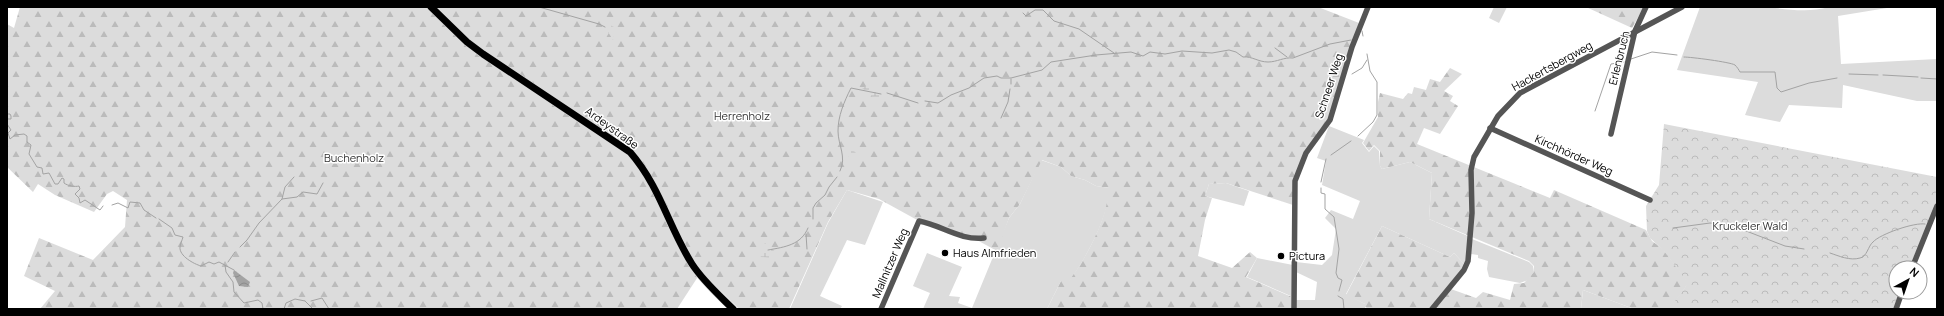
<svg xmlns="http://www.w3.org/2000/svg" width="1944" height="316" viewBox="0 0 1944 316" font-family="Manrope,sans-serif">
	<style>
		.green { fill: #dcdcdc }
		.forest { fill: url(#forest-firs) }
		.wetland { fill: url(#wetland-marsh) }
		.park { fill: url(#park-crowns) }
		.water { fill: url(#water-waves) }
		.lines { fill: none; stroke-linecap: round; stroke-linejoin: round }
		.stream { stroke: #a3a3a3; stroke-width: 1 }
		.major-casing { stroke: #dbdbdb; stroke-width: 8 }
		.minor { stroke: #555; stroke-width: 5.5 }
		.major { stroke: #000; stroke-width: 7 }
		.poi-dot { fill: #000; stroke: #fff; stroke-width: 1.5 }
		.labels { text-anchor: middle; stroke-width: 3; stroke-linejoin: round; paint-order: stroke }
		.street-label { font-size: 11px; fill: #000; stroke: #fff }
		.park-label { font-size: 11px; fill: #333; stroke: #fff }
		.poi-label { font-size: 11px; fill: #000; stroke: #fff; text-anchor: start }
	</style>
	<defs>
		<pattern id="forest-firs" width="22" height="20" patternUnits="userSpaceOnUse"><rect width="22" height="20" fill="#dcdcdc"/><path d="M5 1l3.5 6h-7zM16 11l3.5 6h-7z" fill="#bbb"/></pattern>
		<pattern id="wetland-marsh" width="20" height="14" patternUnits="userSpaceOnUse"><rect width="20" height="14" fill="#dcdcdc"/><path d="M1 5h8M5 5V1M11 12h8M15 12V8" fill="none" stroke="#bbb"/></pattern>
		<pattern id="park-crowns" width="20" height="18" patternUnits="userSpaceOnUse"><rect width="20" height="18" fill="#dcdcdc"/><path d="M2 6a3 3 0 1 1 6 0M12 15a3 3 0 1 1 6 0" fill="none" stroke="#bbb"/></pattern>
		<pattern id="water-waves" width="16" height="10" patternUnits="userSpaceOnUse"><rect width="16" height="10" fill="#a3a3a3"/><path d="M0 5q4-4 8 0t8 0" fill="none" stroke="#8b8b8b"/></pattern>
	</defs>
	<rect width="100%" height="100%" fill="#fff"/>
	<g class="green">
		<polygon points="1494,7 1507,7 1499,23 1489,18"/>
		<path d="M1700,7C1721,7 1744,5 1765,7C1786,9 1808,13 1829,7H1893L1838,16L1841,64L1937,59V101H1917L1843,85L1842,108L1789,105L1780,122L1745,115L1758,82L1677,70Z"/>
		<polygon points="1329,126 1364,140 1362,143 1369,152 1374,146 1379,151 1380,166 1382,169 1410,162 1432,173 1429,219 1470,237 1465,265 1454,253 1450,257 1382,226 1346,294 1365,304 1365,309 1296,309 1296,300 1315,300 1317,282 1296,272 1296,262 1322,265 1332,255 1336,229 1325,218 1331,210 1353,219 1360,201 1322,185 1326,161 1317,158"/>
		<path d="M1041,160L1061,167L1071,176L1085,180L1096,186L1110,188C1107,220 1087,256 1069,282L1061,281L1047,309H923L930,293L913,286L927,253L962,267L949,296L960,297L958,303L972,308L1009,218L1020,204Z"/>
		<polygon points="1226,183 1249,191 1244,206 1205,196 1209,184"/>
		<polygon points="847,190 883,202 865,245 847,240 820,296 842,306 840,309 790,309 828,223"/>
		<polygon points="1472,239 1529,262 1533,266 1534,272 1528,280 1520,283 1489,277 1487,269 1488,261 1478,258 1478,255 1471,254"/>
		<polygon points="1257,258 1293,265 1293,297 1247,277"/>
		<polygon points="1583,290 1634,309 1581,309"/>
	</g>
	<g class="forest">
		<path d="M20,7H1318L1359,23L1328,119L1294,180L1293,205L1226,183L1209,184L1205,196L1212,198L1205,220L1198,256L1232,268L1250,252L1257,258L1246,277L1292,297V309H1047L1061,281H1069C1087,256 1107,220 1109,188L1096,186L1085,180L1071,176L1061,167L1042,160L1020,204L1009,218L997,251L975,239L919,221L879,199L847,190L828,222L789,309H739L701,272L677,309H40L55,291L24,276L39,238L93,260L125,227L127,200L113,191L107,194L94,212L55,195L38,184L33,192L7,167V24L14,28Z"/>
		<polygon points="1586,7 1644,7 1632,28"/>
		<polygon points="1450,68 1462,74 1444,91 1453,96 1450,101 1458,106 1440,134 1424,128 1417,144 1550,198 1554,190 1646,230 1652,241 1663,249 1687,281 1687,285 1670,309 1634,309 1583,290 1581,309 1369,309 1365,307 1365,304 1346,295 1382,226 1450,257 1454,253 1465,265 1448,288 1476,298 1483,292 1510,300 1514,284 1524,283 1534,272 1534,266 1529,261 1429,219 1432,173 1410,162 1382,169 1380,166 1380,151 1374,145 1369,151 1363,143 1378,117 1378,102 1380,93 1403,99 1408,93 1412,94 1414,87 1426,90 1430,79 1440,82"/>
	</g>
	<g class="wetland">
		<polygon points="606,23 618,29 619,32 614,35 613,40 605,27"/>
		<polygon points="869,85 879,92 879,99 872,97 862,88"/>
		<polygon points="848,147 859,155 853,161 846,154"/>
		<polygon points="765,243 778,254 773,258 761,257 758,253"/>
	</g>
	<polygon class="park" points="1664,124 1937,177 1937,202 1909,268 1896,268 1896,292 1900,292 1893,309 1669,309 1686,286 1687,282 1664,251 1650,238 1647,231 1646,206 1659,185"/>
	<polygon class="water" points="234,270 250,282 248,287 239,286 233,273"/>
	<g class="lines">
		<g class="stream">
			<polyline points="539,7 599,24 605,27"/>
			<polyline points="1023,13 1026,16 1035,10 1043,10 1054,21 1079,29 1114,53"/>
			<polyline points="1362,31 1363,36"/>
			<polyline points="1275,48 1287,57"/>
			<path d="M1684,57C1691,57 1730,62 1735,65C1737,67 1739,70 1740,72H1775L1777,88L1781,92L1809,83L1837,78"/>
			<polyline points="1631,59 1652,52 1677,55"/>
			<polyline points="1352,74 1362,68 1367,60"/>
			<polyline points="1849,74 1878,75"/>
			<polyline points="1883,75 1918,77"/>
			<polyline points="1921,78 1937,79"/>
			<polyline points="1011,84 1011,79"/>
			<polyline points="887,93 918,103"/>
			<path d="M925,101L938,103L951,95L969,88L984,78L997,76L1001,78H1011L1042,70L1051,62L1096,55L1131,52L1143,56L1150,52L1165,54L1182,51L1212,53L1229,50L1236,52L1243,57C1252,56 1258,62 1268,62C1277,62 1284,57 1293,58L1330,44L1351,40"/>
			<polyline points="1595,111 1611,64 1624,62"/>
			<polyline points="7,114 10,114 11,116 11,119 7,119"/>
			<polyline points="1001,118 1008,102 1010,89"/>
			<path d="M7,124L11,130L8,133L10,139L15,135L24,134L27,136V142L31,145L29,154L37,167L42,168L43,174L49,173L55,184H58L62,178L64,179V183C68,186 75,187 79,186L80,189L75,194L79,198L80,203L85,200L100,210L103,206"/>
			<polyline points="1358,136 1373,122 1377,115 1377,82 1370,71 1367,54"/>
			<polyline points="1331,155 1351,141"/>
			<path d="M840,171C847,157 838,145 838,131C838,116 844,102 851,88L881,94"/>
			<polyline points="1321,182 1326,159"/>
			<polyline points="1321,188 1321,193 1325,194 1325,209 1334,217 1339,249 1336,273 1338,278 1342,280 1339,291"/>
			<polyline points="282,199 285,187 294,177"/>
			<polyline points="112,205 118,203 128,208 130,202 140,203 144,210 156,218"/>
			<path d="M159,219L172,228L175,235L183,237C182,241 180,244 180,247C179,256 194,264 201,266L209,262L214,264L219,262L234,270"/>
			<polyline points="813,219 813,208 816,203 825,195 829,187 837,177"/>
			<polyline points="1673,228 1710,223 1728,224 1785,246 1804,249"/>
			<polyline points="806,234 807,249"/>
			<polyline points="240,247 247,240 259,223 282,199 297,197 303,192 317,194 323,183"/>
			<path d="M768,250C785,247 801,245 808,228"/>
			<path d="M1830,253C1839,256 1850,261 1860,258C1867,257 1868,246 1873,242C1880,234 1915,222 1925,224"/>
			<polyline points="228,262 235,252"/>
			<polyline points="225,265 226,272 233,282 234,292 244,303 258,300 262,303 263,309"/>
			<polyline points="1338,296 1343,299 1344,309"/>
			<polyline points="305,301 313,309"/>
			<polyline points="311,301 322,298 329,309"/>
			<polyline points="284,309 286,303 295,299 305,301"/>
		</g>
		<g class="major-casing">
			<path id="major" d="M431,7L467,42L483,54L630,152C661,188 668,226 692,264C703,281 719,295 733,309"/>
		</g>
		<g class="minor">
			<polyline points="1490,128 1650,200"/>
			<polyline points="1611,134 1635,31 1646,7"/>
			<polyline points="1912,268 1937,206"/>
			<path d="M881,309L919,221C941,225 961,241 984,238"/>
			<polyline points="1294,309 1295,181 1306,153 1330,120 1352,47 1368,7"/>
			<polyline points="1432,309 1464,270 1468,261 1472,213 1471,170 1474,157 1498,116 1520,93 1682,7"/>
			<polyline points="1896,309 1902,292"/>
		</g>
		<use href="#major" class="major"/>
	</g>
	<g class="poi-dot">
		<circle cx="945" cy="253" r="4"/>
		<circle cx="1281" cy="256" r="4"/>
	</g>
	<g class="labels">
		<g class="street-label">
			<text transform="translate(1619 58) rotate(-76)" y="4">Erlenbruch</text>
			<text transform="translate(1552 66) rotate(-29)" y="4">Hackertsbergweg</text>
			<text transform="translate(1329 86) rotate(-72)" y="4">Schneer Weg</text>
			<text transform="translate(612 128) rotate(36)" y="4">Ardeystraße</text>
			<text transform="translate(1574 155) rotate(24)" y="4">Kirchhörder Weg</text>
			<text transform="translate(890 263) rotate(-67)" y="4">Mallnitzer Weg</text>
		</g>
		<g class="park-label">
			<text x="742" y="120">Herrenholz</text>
			<text x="354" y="162">Buchenholz</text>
			<text x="1750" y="230">Kruckeler Wald</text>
		</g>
		<g class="poi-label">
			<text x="953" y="257">Haus Almfrieden</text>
			<text x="1289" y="260">Pictura</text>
		</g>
	</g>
	<rect width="1944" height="316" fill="none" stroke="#000000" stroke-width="16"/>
	<g transform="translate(1908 280) rotate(40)"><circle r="19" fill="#ffffff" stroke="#999999"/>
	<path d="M0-3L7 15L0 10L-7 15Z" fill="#000000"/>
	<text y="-6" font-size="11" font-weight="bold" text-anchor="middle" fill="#000000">N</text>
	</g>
</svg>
